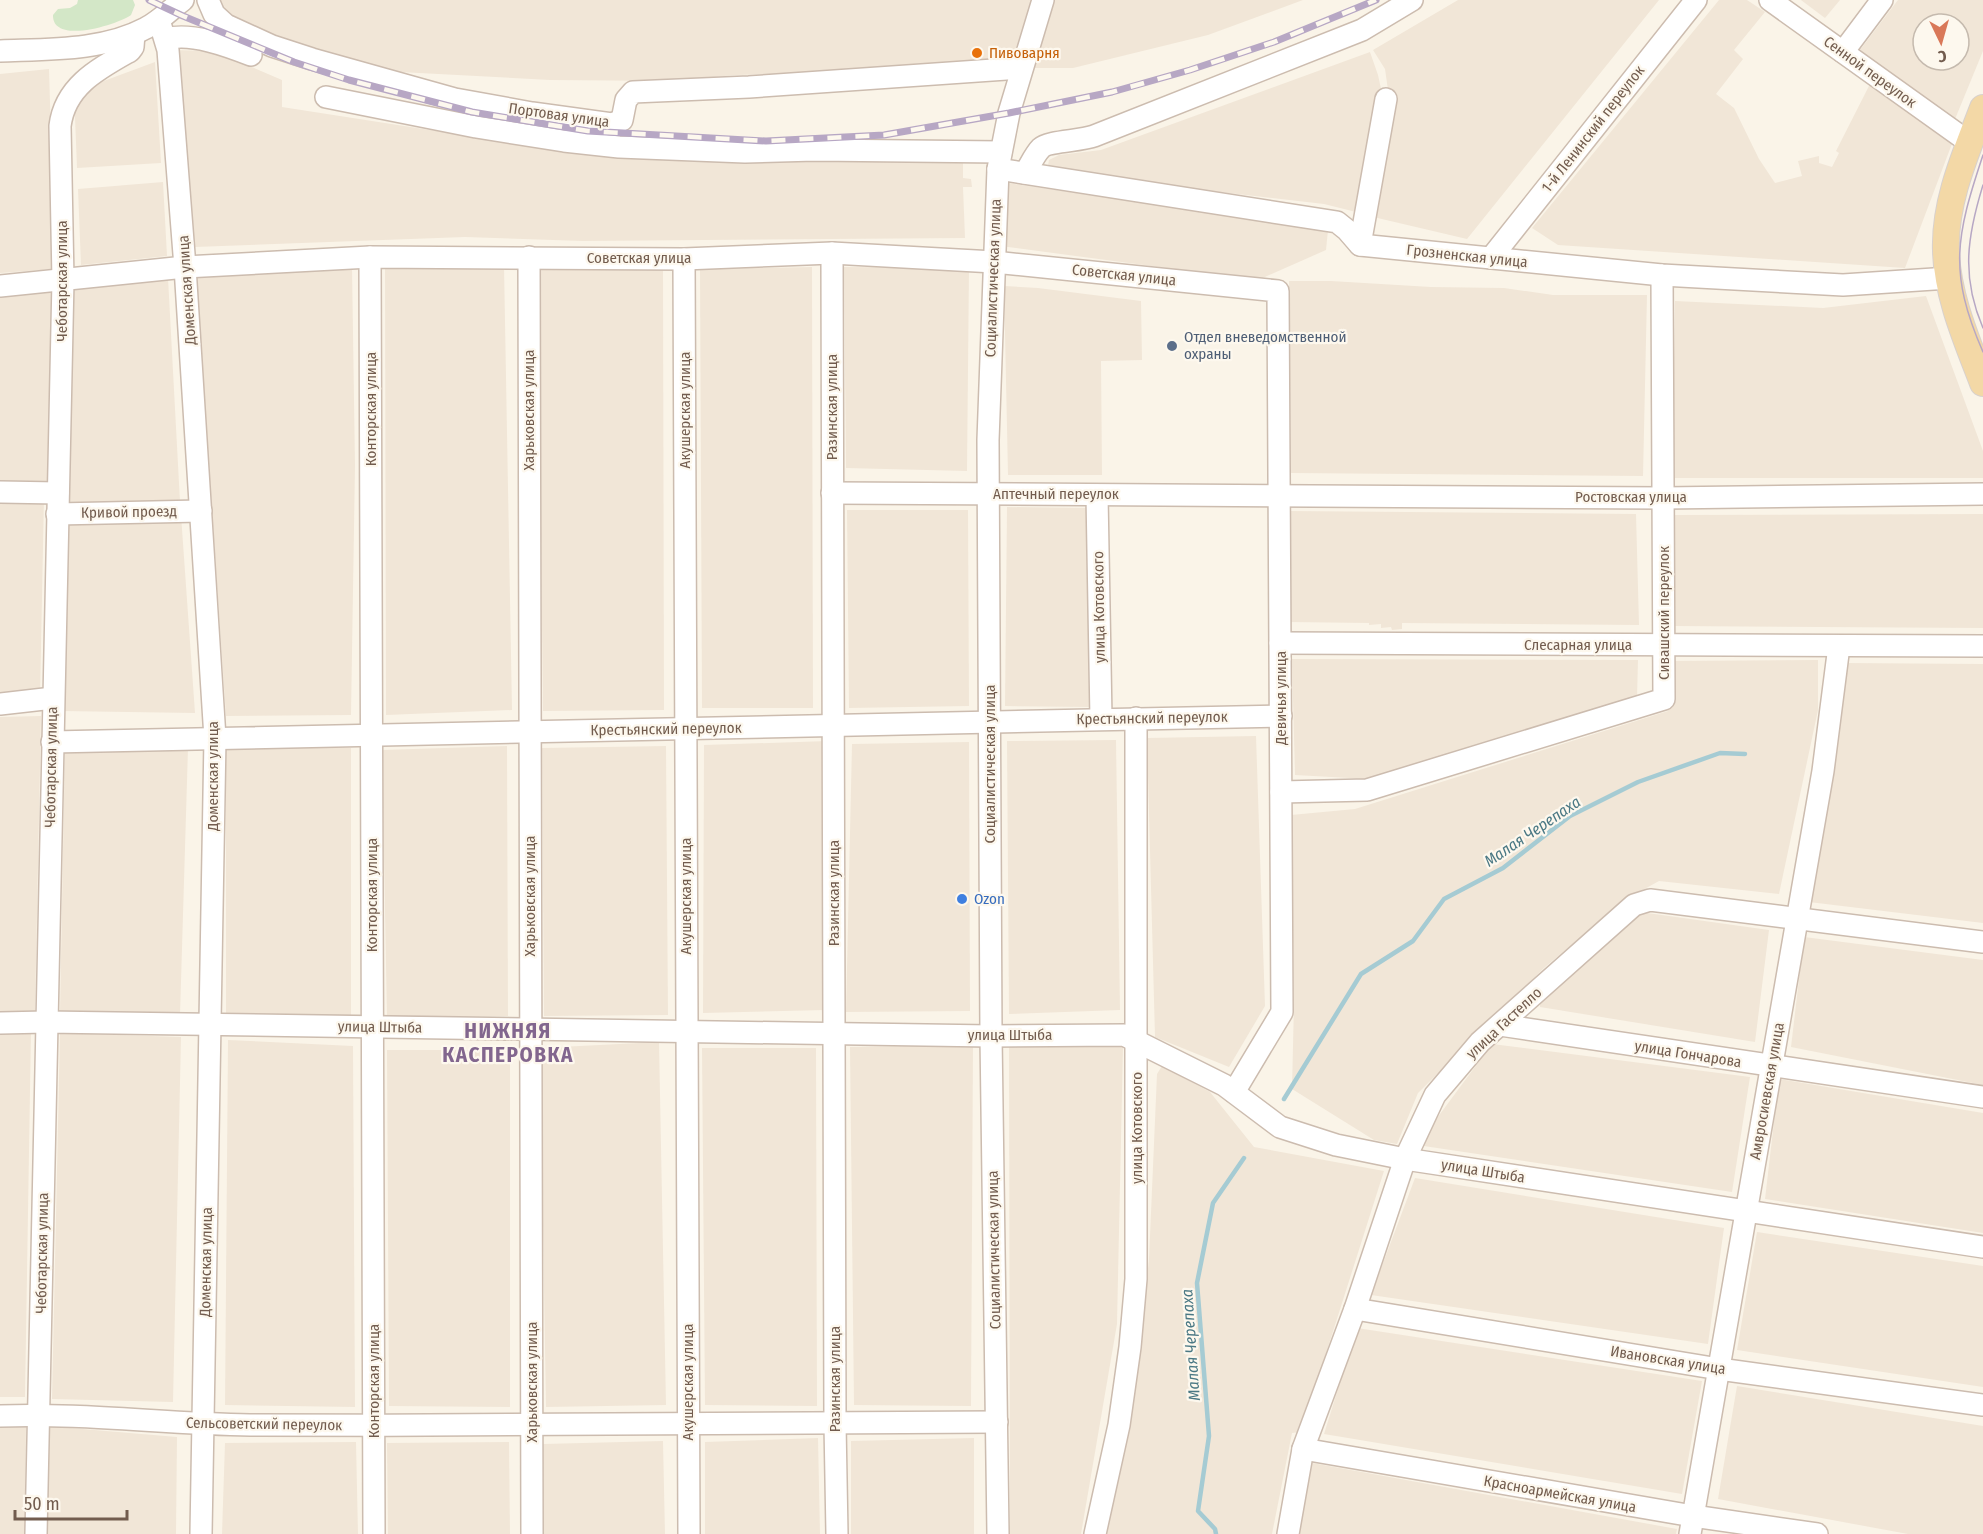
<svg xmlns="http://www.w3.org/2000/svg" width="1983" height="1534" viewBox="0 0 1983 1534" font-family="'Fira Sans Condensed',sans-serif">
	<style>
		.residential { fill: #f1e6d7; fill-rule: evenodd }
		.green { fill: #d3e7c7 }
		.lines { fill: none; stroke-linecap: round; stroke-linejoin: round }
		.stream { stroke: #a5cbd3; stroke-width: 4.5 }
		.minor-casing { stroke: #ccbcaf; stroke-width: 24 }
		.major-casing { stroke: #d8d1cd; stroke-width: 28 }
		.minor { stroke: #fff; stroke-width: 21 }
		.major { stroke: #f3d8a6; stroke-width: 26 }
		.tram { stroke: #b7a7c4; stroke-width: 1.5 }
		.rail-casing { stroke: #b7a7c4; stroke-width: 7 }
		.rail { stroke: #fdf8ee; stroke-width: 4.5; stroke-dasharray: 14; stroke-linecap: butt }
		.food-dot { fill: #e8710a; stroke: #fdf8ee; stroke-width: 2 }
		.service-dot { fill: #5c6f8a; stroke: #fdf8ee; stroke-width: 2 }
		.shop-dot { fill: #3f7fe0; stroke: #fdf8ee; stroke-width: 2 }
		.labels { text-anchor: middle; stroke-width: 4.5; stroke-linejoin: round; paint-order: stroke }
		.food-label { font-size: 15px; fill: #c56008; stroke: #fdf8ee; text-anchor: start }
		.street-label { font-size: 15px; fill: #725c4e; stroke: #fdf8ee }
		.service-label { font-size: 15px; fill: #4e5e75; stroke: #fdf8ee; text-anchor: start }
		.shop-label { font-size: 15px; fill: #366cbe; stroke: #fdf8ee; text-anchor: start }
		.water-label { font-size: 16px; font-style: italic; fill: #4a7884; stroke: #fdf8ee }
		.district-label { font-size: 21px; font-weight: bold; letter-spacing: 1.5px; fill: #82668e; stroke: #fdf8ee }
	</style>
	<rect width="100%" height="100%" fill="#faf4e8"/>
	<g class="residential">
		<polygon points="220,0 1303,0 1208,35 1073,68 1022,68 735,75 671,81 550,80 400,72 355,61 247,29 214,4"/>
		<polygon points="1458,0 1659,0 1467,239 1369,216 1389,97 1385,69 1373,50"/>
		<polygon points="1719,0 1747,0 1765,12 1734,50 1743,59 1716,94 1734,108 1759,159 1775,183 1802,176 1798,161 1819,156 1819,163 1832,167 1839,153 1836,151 1870,84 1953,141 1905,268 1558,245 1532,228"/>
		<polygon points="1801,0 1840,0 1825,18"/>
		<path d="M1898,0H1983V51L1953,124L1857,54ZM1923,24H1959V60H1923Z"/>
		<polygon points="173,50 209,51 231,58 282,80 282,107 507,142 704,159 822,161 963,156 963,178 971,179 972,187 963,187 965,238 583,241 465,237 195,247"/>
		<polygon points="1370,52 1378,75 1383,98 1360,213 1324,204 1047,172 1049,160 1059,155 1101,150"/>
		<polygon points="155,62 161,163 77,168 74,92"/>
		<polygon points="49,69 55,269 0,273 0,74"/>
		<polygon points="163,182 167,256 81,265 78,189"/>
		<polygon points="1001,182 1328,230 1326,250 1258,280 1000,246"/>
		<polygon points="504,265 512,710 386,715 385,268"/>
		<polygon points="352,266 355,466 351,715 226,716 196,275"/>
		<polygon points="538,267 663,268 664,710 543,711"/>
		<polygon points="812,267 813,708 702,708 700,269"/>
		<polygon points="844,267 969,268 967,471 846,468"/>
		<polygon points="168,278 180,502 67,506 70,286"/>
		<polygon points="1289,281 1331,281 1431,287 1504,288 1553,295 1647,295 1643,476 1291,473"/>
		<polygon points="56,285 51,491 0,491 0,288"/>
		<polygon points="1004,286 1038,288 1141,301 1142,360 1101,361 1102,475 1008,475"/>
		<polygon points="1926,296 1983,451 1983,478 1672,478 1675,301 1823,308"/>
		<polygon points="0,497 44,498 40,696 0,700"/>
		<polygon points="1007,507 1087,508 1089,707 1005,706"/>
		<polygon points="847,510 968,510 969,706 849,708"/>
		<polygon points="1288,511 1636,514 1639,625 1402,623 1402,629 1392,630 1391,627 1381,628 1381,624 1369,625 1369,623 1288,622"/>
		<polygon points="1983,514 1983,628 1673,626 1674,515"/>
		<polygon points="181,515 195,713 61,711 63,518"/>
		<polygon points="1292,659 1638,660 1637,698 1368,779 1295,775"/>
		<polygon points="1818,660 1818,710 1779,894 1659,881 1628,898 1545,967 1418,1093 1397,1144 1374,1140 1292,1089 1294,1003 1291,815 1355,809 1668,711 1668,661"/>
		<polygon points="1845,663 1983,664 1983,923 1809,902"/>
		<polygon points="41,716 35,1012 0,1014 0,717"/>
		<polygon points="1256,736 1265,1006 1229,1067 1155,1037 1147,738"/>
		<polygon points="1116,740 1120,1010 1009,1014 1007,741"/>
		<polygon points="828,741 825,1010 703,1013 704,745"/>
		<polygon points="969,742 970,1011 846,1012 852,744"/>
		<polygon points="65,745 188,748 180,1015 60,1013"/>
		<polygon points="507,746 508,1016 387,1018 382,750"/>
		<polygon points="666,746 668,1015 544,1016 542,748"/>
		<rect x="226" y="748" width="125" height="268"/>
		<polygon points="1633,911 1769,930 1755,1042 1540,1007 1540,996"/>
		<polygon points="1804,937 1983,960 1983,1085 1791,1047"/>
		<polygon points="0,1029 31,1030 25,1397 0,1397"/>
		<polygon points="60,1033 181,1037 173,1402 52,1399"/>
		<polygon points="228,1040 353,1046 355,1407 225,1405"/>
		<polygon points="659,1042 666,1405 546,1407 540,1048"/>
		<polygon points="1492,1044 1750,1077 1732,1192 1417,1145"/>
		<polygon points="973,1045 971,1406 854,1405 850,1047"/>
		<polygon points="1009,1046 1123,1046 1117,1324 1081,1534 1010,1534"/>
		<polygon points="702,1048 816,1048 817,1406 705,1405"/>
		<polygon points="387,1050 510,1050 510,1407 389,1406"/>
		<polygon points="1162,1066 1210,1092 1254,1147 1384,1171 1301,1432 1292,1433 1272,1534 1104,1534 1138,1364 1149,1259 1157,1074"/>
		<polygon points="1779,1079 1983,1113 1983,1233 1765,1199"/>
		<polygon points="1415,1178 1724,1228 1708,1344 1371,1295"/>
		<polygon points="1757,1232 1983,1266 1983,1387 1737,1350"/>
		<polygon points="1357,1328 1702,1381 1682,1494 1324,1434"/>
		<polygon points="1737,1386 1983,1426 1983,1534 1908,1534 1718,1499"/>
		<polygon points="0,1426 26,1427 25,1534 0,1534"/>
		<polygon points="47,1426 177,1437 176,1534 46,1534"/>
		<polygon points="818,1438 820,1534 705,1534 705,1442"/>
		<polygon points="974,1438 974,1534 851,1534 851,1441"/>
		<polygon points="663,1441 665,1534 544,1534 543,1444"/>
		<polygon points="356,1442 358,1534 222,1534 225,1443"/>
		<polygon points="509,1442 510,1534 388,1534 387,1443"/>
		<polygon points="1312,1463 1677,1529 1676,1534 1297,1534"/>
	</g>
	<path class="green" d="M78,0H133L135,5L131,15C117,25 52,45 53,15L58,9L70,8L77,4Z"/>
	<g class="lines">
		<g class="stream">
			<polyline points="1284,1099 1361,974 1413,941 1444,899 1503,868 1570,816 1638,782 1720,753 1745,754"/>
			<polyline points="1216,1534 1215,1529 1198,1511 1209,1436 1197,1283 1213,1203 1244,1158"/>
		</g>
		<g class="minor-casing">
			<g id="minor">
				<polyline points="208,0 214,14 226,25 272,46 312,59 455,99 532,113 612,124 622,120 626,100 633,92 749,87 1022,68"/>
				<polyline points="1770,0 1970,143"/>
				<polyline points="159,20 168,50 185,267 215,738 201,1534"/>
				<path d="M166,39C191,32 228,46 251,55"/>
				<path d="M0,51C48,49 103,51 146,28C160,21 171,9 183,0"/>
				<polyline points="1843,52 1882,0"/>
				<polyline points="326,97 476,127 564,141 619,147 745,152 815,150 1001,152"/>
				<polyline points="998,169 1337,222 1347,230 1360,245 1662,275 1843,285 1949,278"/>
				<path d="M1025,173C1030,165 1035,154 1041,148C1048,141 1081,141 1094,136L1362,30L1412,0"/>
				<polyline points="1360,245 1386,99"/>
				<polyline points="832,253 835,1424 837,1534"/>
				<polyline points="370,257 374,1534"/>
				<polyline points="529,257 532,1534"/>
				<polyline points="1491,258 1696,0"/>
				<polyline points="684,259 689,1534"/>
				<polyline points="0,286 185,267 370,257 684,259 832,253 994,262 1278,291 1282,1012 1234,1092"/>
				<polyline points="0,492 58,493"/>
				<polyline points="832,493 1664,498 1983,494"/>
				<polyline points="1097,495 1101,719"/>
				<polyline points="57,514 201,511"/>
				<polyline points="1280,643 1983,646"/>
				<polyline points="0,704 53,698"/>
				<polyline points="52,742 1281,716"/>
				<polyline points="1281,792 1367,790 1664,699 1662,275"/>
				<polyline points="0,1023 46,1022 991,1036 1124,1035 1224,1085 1280,1127 1336,1145 1405,1159 1983,1247"/>
				<polyline points="1500,1025 1983,1097"/>
				<polyline points="1355,1309 1719,1369 1983,1405"/>
				<path d="M0,1416C83,1413 167,1424 250,1425C499,1426 748,1424 997,1422"/>
				<polyline points="1303,1449 1693,1516 1817,1534"/>
				<path d="M36,1534L63,280L60,126C65,86 98,69 130,51L133,47L134,34"/>
				<polyline points="998,1534 991,1036 988,440 998,169 1009,113 1043,0"/>
				<polyline points="1095,1534 1119,1425 1130,1347 1136,1279 1136,718"/>
				<polyline points="1288,1534 1303,1449 1355,1309 1405,1159 1435,1095 1480,1042 1634,905 1650,900 1983,942"/>
				<polyline points="1690,1534 1823,771 1839,646"/>
			</g>
		</g>
		<g class="major-casing">
			<path id="major" d="M1983,108C1966,153 1944,202 1946,251C1947,296 1967,341 1983,383"/>
		</g>
		<use href="#minor" class="minor"/>
		<use href="#major" class="major"/>
		<g class="tram">
			<path d="M1983,155C1956,236 1948,272 1983,352"/>
			<path d="M1983,185C1967,237 1961,277 1983,328"/>
		</g>
		<g class="rail-casing">
			<polyline id="rail" points="149,0 183,16 294,62 349,80 472,112 588,131 766,141 884,135 1009,113 1112,92 1190,70 1274,42 1376,0"/>
		</g>
		<use href="#rail" class="rail"/>
	</g>
	<circle class="food-dot" cx="977" cy="53" r="6"/>
	<circle class="service-dot" cx="1172" cy="346" r="6"/>
	<circle class="shop-dot" cx="962" cy="899" r="6"/>
	<g class="labels">
		<g class="food-label">
			<text x="989" y="58">Пивоварня</text>
		</g>
		<g class="street-label">
			<text transform="translate(1870 72) rotate(36)" y="5">Сенной переулок</text>
			<text transform="translate(559 115) rotate(8)" y="5">Портовая улица</text>
			<text transform="translate(1593 129) rotate(-52)" y="5">1-й Ленинский переулок</text>
			<text transform="translate(1467 256) rotate(6)" y="5">Грозненская улица</text>
			<text x="639" y="263">Советская улица</text>
			<text transform="translate(1124 275) rotate(6)" y="5">Советская улица</text>
			<text transform="translate(993 278) rotate(-88)" y="5">Социалистическая улица</text>
			<text transform="translate(62 281) rotate(-90)" y="5">Чеботарская улица</text>
			<text transform="translate(187 290) rotate(-94)" y="5">Доменская улица</text>
			<text transform="translate(832 407) rotate(-90)" y="5">Разинская улица</text>
			<text transform="translate(371 409) rotate(-90)" y="5">Конторская улица</text>
			<text transform="translate(529 410) rotate(-90)" y="5">Харьковская улица</text>
			<text transform="translate(685 410) rotate(-90)" y="5">Акушерская улица</text>
			<text x="1056" y="499">Аптечный переулок</text>
			<text x="1631" y="502">Ростовская улица</text>
			<text transform="translate(129 512) rotate(-1)" y="5">Кривой проезд</text>
			<text transform="translate(1099 607) rotate(-91)" y="5">улица Котовского</text>
			<text transform="translate(1664 613) rotate(-90)" y="5">Сивашский переулок</text>
			<text x="1578" y="650">Слесарная улица</text>
			<text transform="translate(1281 698) rotate(-90)" y="5">Девичья улица</text>
			<text transform="translate(1152 718) rotate(-1)" y="5">Крестьянский переулок</text>
			<text transform="translate(666 729) rotate(-1)" y="5">Крестьянский переулок</text>
			<text transform="translate(990 764) rotate(-90)" y="5">Социалистическая улица</text>
			<text transform="translate(51 767) rotate(-89)" y="5">Чеботарская улица</text>
			<text transform="translate(213 776) rotate(-90)" y="5">Доменская улица</text>
			<text transform="translate(834 893) rotate(-90)" y="5">Разинская улица</text>
			<text transform="translate(372 895) rotate(-90)" y="5">Конторская улица</text>
			<text transform="translate(530 896) rotate(-90)" y="5">Харьковская улица</text>
			<text transform="translate(686 896) rotate(-90)" y="5">Акушерская улица</text>
			<text transform="translate(1504 1023) rotate(-43)" y="5">улица Гастелло</text>
			<text transform="translate(380 1027) rotate(1)" y="5">улица Штыба</text>
			<text x="1010" y="1040">улица Штыба</text>
			<text transform="translate(1688 1054) rotate(9)" y="5">улица Гончарова</text>
			<text transform="translate(1767 1091) rotate(-80)" y="5">Амвросиевская улица</text>
			<text transform="translate(1137 1128) rotate(-90)" y="5">улица Котовского</text>
			<text transform="translate(1483 1171) rotate(9)" y="5">улица Штыба</text>
			<text transform="translate(994 1250) rotate(-91)" y="5">Социалистическая улица</text>
			<text transform="translate(42 1253) rotate(-89)" y="5">Чеботарская улица</text>
			<text transform="translate(206 1262) rotate(-89)" y="5">Доменская улица</text>
			<text transform="translate(1668 1360) rotate(9)" y="5">Ивановская улица</text>
			<text transform="translate(835 1379) rotate(-90)" y="5">Разинская улица</text>
			<text transform="translate(374 1381) rotate(-90)" y="5">Конторская улица</text>
			<text transform="translate(532 1382) rotate(-90)" y="5">Харьковская улица</text>
			<text transform="translate(688 1382) rotate(-90)" y="5">Акушерская улица</text>
			<text transform="translate(264 1424) rotate(1)" y="5">Сельсоветский переулок</text>
			<text transform="translate(1560 1494) rotate(10)" y="5">Красноармейская улица</text>
		</g>
		<g class="service-label">
			<text x="1184" y="342">Отдел вневедомственной<tspan x="1184" dy="17">охраны</tspan></text>
		</g>
		<g class="shop-label">
			<text x="974" y="904">Ozon</text>
		</g>
		<g class="water-label">
			<text transform="translate(1532 831) rotate(-34)" y="6">Малая Черепаха</text>
			<text transform="translate(1190 1345) rotate(-94)" y="6">Малая Черепаха</text>
		</g>
		<g class="district-label">
			<text x="508" y="1038">НИЖНЯЯ<tspan x="508" dy="24">КАСПЕРОВКА</tspan></text>
		</g>
	</g>
	<g transform="translate(1941 42) rotate(175)"><circle r="28" fill="#fdf8ee" stroke="#c5baae" stroke-width="1.5"/>
	<path d="M0-4.5L10 22L0 15L-10 22Z" fill="#d97858"/>
	<text y="-9" font-size="16" font-weight="bold" text-anchor="middle" fill="#725c4e">С</text>
	</g>
	<path d="M15 1510v9h112v-9" fill="none" stroke="#725c4e" stroke-width="3"/>
	<text x="24" y="1510" font-size="18" fill="#725c4e" stroke="#fdf8ee" stroke-width="4.5" paint-order="stroke">50 m</text>
</svg>
